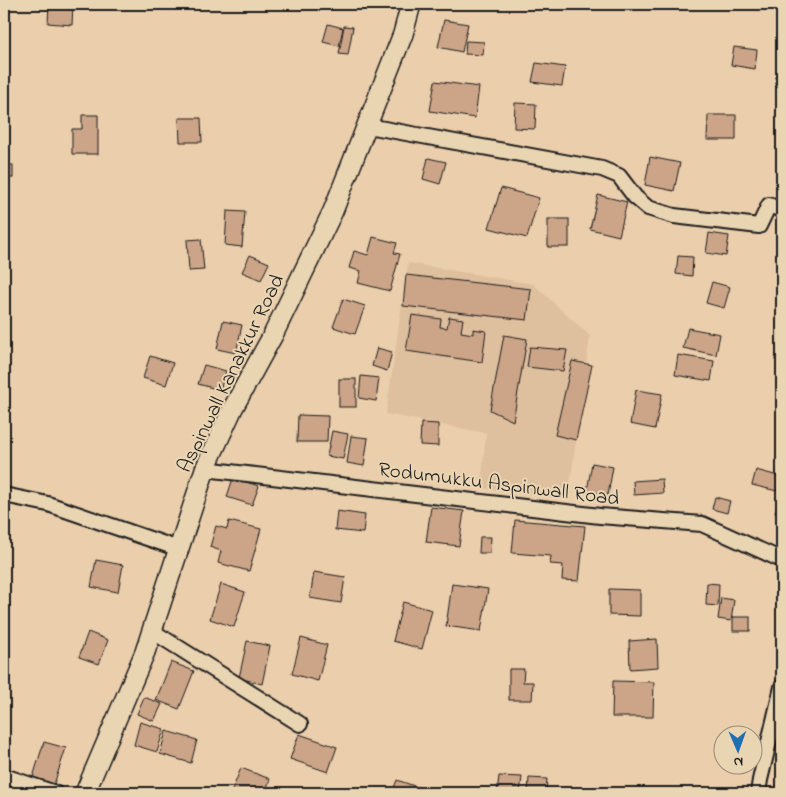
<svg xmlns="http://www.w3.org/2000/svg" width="786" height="797" viewBox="0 0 786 797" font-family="'Indie Flower',sans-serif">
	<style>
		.built { fill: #debf9e }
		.building { fill: #cca588; stroke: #1c1c1c }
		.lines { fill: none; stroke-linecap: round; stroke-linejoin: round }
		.street-casing { stroke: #1c1c1c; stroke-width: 18 }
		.secondary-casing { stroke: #1c1c1c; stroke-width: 22 }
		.street { stroke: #ead5b3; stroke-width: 14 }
		.secondary { stroke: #ead5b3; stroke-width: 19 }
		.labels { text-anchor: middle; stroke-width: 4; stroke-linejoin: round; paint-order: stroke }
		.street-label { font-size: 21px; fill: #1c1c1c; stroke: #ead5b3 }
	</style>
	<rect width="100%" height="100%" fill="#ebceac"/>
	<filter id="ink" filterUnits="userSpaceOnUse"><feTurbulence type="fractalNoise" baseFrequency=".02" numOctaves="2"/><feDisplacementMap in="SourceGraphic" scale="10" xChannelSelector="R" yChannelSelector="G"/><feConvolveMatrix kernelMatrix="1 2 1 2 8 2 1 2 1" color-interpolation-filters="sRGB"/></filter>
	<g filter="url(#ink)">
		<polygon class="built" points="408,263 533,284 590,336 568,499 481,488 486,433 386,414"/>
		<g class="building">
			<polygon points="49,4 73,4 72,25 48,23"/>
			<polygon points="444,20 468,24 462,52 438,47"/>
			<polygon points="328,24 343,28 339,46 323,42"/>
			<polygon points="344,26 353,27 348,55 339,54"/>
			<polygon points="466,41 484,42 483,55 465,54"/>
			<polygon points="734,47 757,50 755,69 731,65"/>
			<polygon points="536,63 565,67 562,86 532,82"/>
			<polygon points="435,81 479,87 475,118 430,111"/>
			<polygon points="515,103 536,104 535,129 514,128"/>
			<polygon points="82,115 98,115 98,154 72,154 72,129 82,129"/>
			<polygon points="708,115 736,115 736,140 707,140"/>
			<polygon points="179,118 201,118 202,142 180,142"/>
			<polygon points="650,157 680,163 674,191 645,185"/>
			<polygon points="428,158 446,162 440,184 423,179"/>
			<rect x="4" y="165" width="9" height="13"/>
			<polygon points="779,166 782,166 782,201 778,201"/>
			<polygon points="501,188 539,198 527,238 489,228"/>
			<polygon points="598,195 627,202 619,236 590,229"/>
			<polygon points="227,211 245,212 242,247 225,245"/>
			<rect x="548" y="219" width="21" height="28"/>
			<polygon points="709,233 729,236 726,256 706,253"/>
			<polygon points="373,237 397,243 394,253 400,254 390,291 358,283 361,271 349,268 354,251 368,255"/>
			<polygon points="201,239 204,270 189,271 187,240"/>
			<polygon points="250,255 269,263 261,280 242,272"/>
			<polygon points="678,256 693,257 692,276 676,274"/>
			<polygon points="406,275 531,289 527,320 403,306"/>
			<polygon points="712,282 730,287 724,308 706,303"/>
			<polygon points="343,299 365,306 355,334 333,327"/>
			<polygon points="412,315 441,319 440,327 447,328 449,317 463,319 461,332 473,334 473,329 486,331 482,362 406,351"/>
			<polygon points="223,321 242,325 236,353 217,349"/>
			<polygon points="688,328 720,334 716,355 683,348"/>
			<polygon points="504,335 527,339 513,421 490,410"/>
			<polygon points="530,347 567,350 563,371 527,367"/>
			<polygon points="377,348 392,352 387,371 372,366"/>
			<polygon points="678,355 714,361 711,381 675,375"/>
			<polygon points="150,356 173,363 166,385 143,378"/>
			<polygon points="572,361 592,365 576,440 555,435"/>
			<polygon points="204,365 226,371 220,390 198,384"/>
			<polygon points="361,376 379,378 376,401 359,398"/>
			<rect x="339" y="379" width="17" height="28"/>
			<polygon points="636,390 662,394 655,429 630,424"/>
			<polygon points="298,415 328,416 327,442 297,442"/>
			<polygon points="421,423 438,424 438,446 420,445"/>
			<polygon points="332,431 348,434 343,459 327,456"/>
			<polygon points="351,436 368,438 364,466 347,463"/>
			<polygon points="592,463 613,467 608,495 587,491"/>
			<polygon points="756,470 782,477 777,491 752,485"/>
			<polygon points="233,478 259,486 252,505 227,497"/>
			<polygon points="662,479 663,493 634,495 633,481"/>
			<polygon points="782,488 782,515 775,513"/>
			<polygon points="715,497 730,501 727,513 712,509"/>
			<polygon points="431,507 464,511 459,546 426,542"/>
			<polygon points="337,511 365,515 363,533 335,530"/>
			<polygon points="515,520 585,526 579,581 562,580 563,565 550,564 551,556 512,553"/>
			<polygon points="229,521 261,529 249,571 218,563 221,551 210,547 216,526 227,529"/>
			<polygon points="480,537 491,537 490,553 479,553"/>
			<polygon points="96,560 123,565 118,592 91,587"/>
			<polygon points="314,572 345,577 341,603 310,598"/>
			<polygon points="707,583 719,584 718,606 706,605"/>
			<polygon points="221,584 245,592 234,627 210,619"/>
			<polygon points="452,584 488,589 481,631 446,626"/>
			<polygon points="609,589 640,590 640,616 609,615"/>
			<polygon points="721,598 734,600 731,621 718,619"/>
			<polygon points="403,602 432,610 422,649 393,641"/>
			<rect x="733" y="617" width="17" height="14"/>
			<polygon points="88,632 108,640 99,664 79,657"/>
			<polygon points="301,638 327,645 318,681 292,674"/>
			<polygon points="657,639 658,667 630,669 629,641"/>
			<polygon points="247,641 270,646 262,684 239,678"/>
			<polygon points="171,662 194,671 179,709 156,700"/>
			<polygon points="509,669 524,669 523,682 533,682 532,700 509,700"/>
			<polygon points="613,681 654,682 653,717 612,717"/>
			<polygon points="144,697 162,704 154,721 137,714"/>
			<polygon points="140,722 164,729 157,752 134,745"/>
			<polygon points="166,731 197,740 191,763 160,754"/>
			<polygon points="299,734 337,747 328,772 290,759"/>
			<polygon points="44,742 66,748 54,784 33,777"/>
			<polygon points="241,768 270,779 265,793 231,793"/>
			<polygon points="499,776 522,777 520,793 497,793"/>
			<polygon points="529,778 547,779 546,793 528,793"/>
			<polygon points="397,780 423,789 422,793 392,793"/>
		</g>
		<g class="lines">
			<g class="street-casing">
				<g id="street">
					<polyline points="368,126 602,169 619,176 635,197 648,208 674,216 759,226 769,205 782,210"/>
					<polyline points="205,469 600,516 702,524 782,560"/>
					<polyline points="4,495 48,504 179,549"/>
					<polyline points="152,631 300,724"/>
					<polyline points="4,776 55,793"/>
					<polyline points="758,793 760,780 782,687"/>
				</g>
			</g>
			<g class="secondary-casing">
				<polyline id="secondary" points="85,793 145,652 205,469 233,408 273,335 333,211 403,34 411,4"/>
			</g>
			<use href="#street" class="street"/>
			<use href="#secondary" class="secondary"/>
		</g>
	</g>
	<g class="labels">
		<g class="street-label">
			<text transform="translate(230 373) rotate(-64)" y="7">Aspinwall Kanakkur Road</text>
			<text transform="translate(499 483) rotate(7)" y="7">Rodumukku Aspinwall Road</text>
		</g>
	</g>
	<rect width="786" height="797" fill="none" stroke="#ead5b3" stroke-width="20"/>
	<rect x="10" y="10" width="766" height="777" fill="none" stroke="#1c1c1c" stroke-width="2" filter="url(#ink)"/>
	<g transform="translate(738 750) rotate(178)"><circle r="24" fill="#ead5b3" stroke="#988b77"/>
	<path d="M0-4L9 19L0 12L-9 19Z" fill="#1f6fb2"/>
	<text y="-8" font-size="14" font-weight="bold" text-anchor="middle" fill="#1c1c1c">N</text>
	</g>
</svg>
